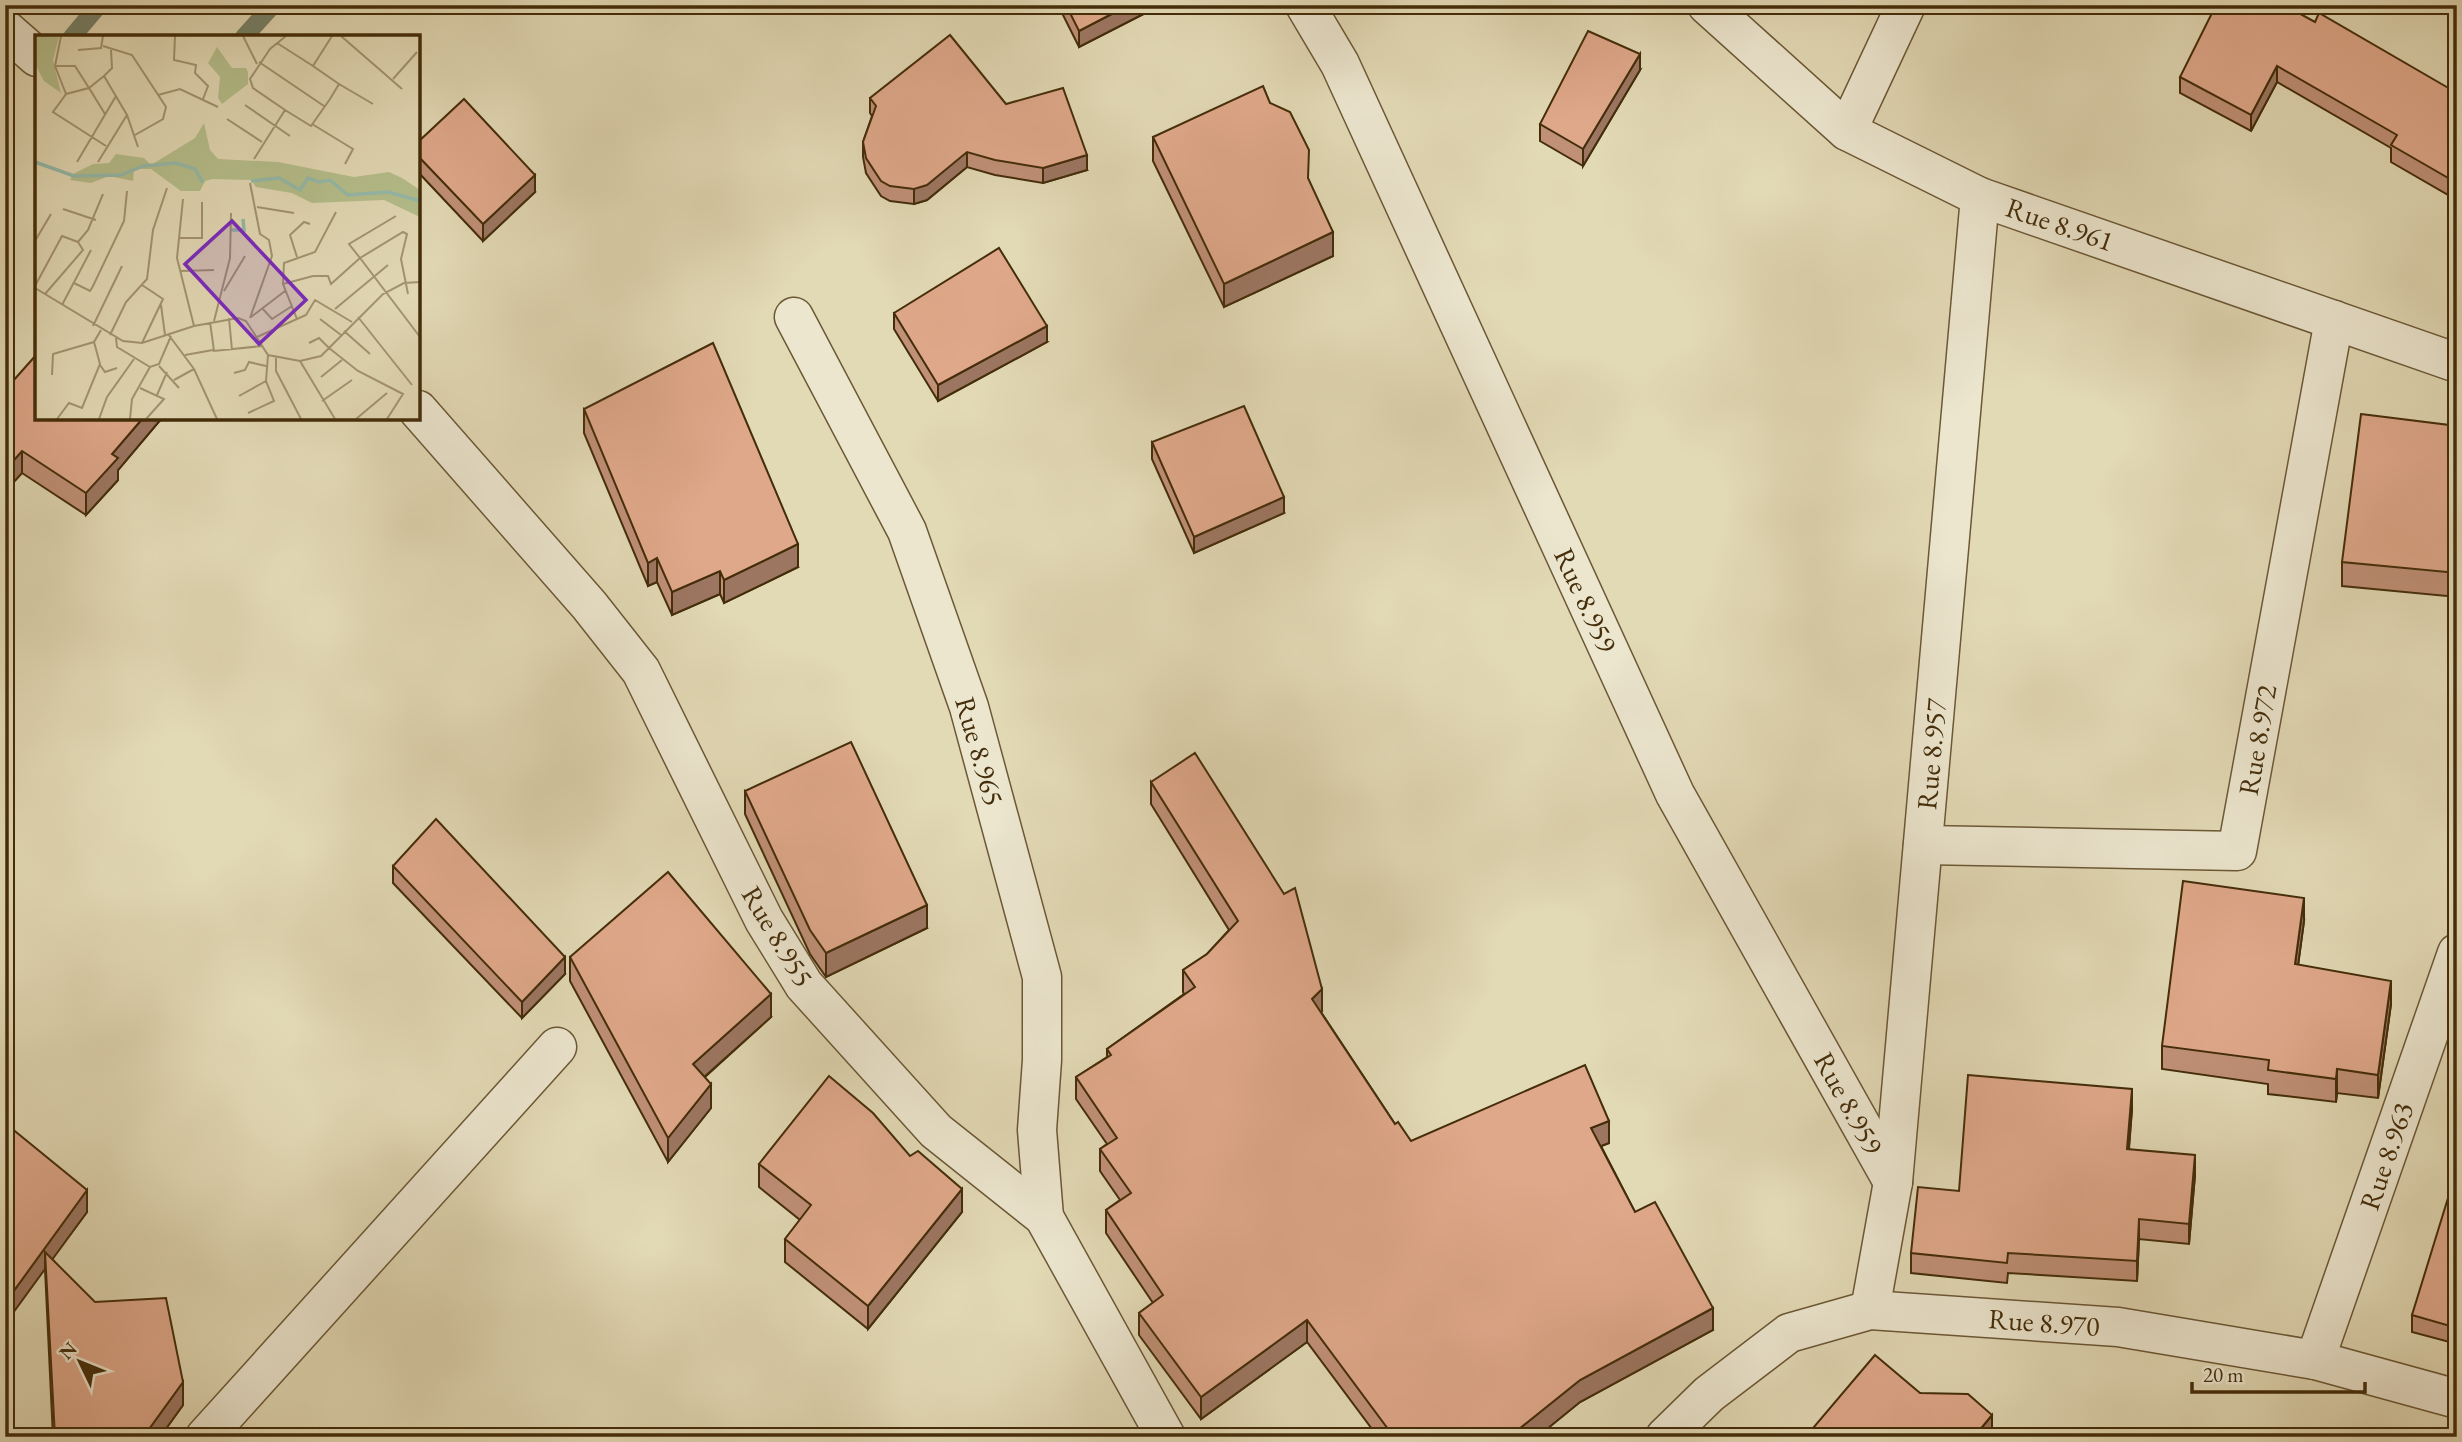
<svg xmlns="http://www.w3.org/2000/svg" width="2462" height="1442" viewBox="0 0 2462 1442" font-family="'EB Garamond',serif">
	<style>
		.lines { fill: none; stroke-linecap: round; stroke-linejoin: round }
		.stream { stroke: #75826a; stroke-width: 18 }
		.minor-casing { stroke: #6c5835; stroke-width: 41 }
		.minor { stroke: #ece6cf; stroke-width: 38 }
		.wall { fill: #c09077; stroke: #442d0a; stroke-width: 2 }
		.shaded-wall { fill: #9c7661; stroke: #442d0a; stroke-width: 2 }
		.building { fill: #dfa88a; stroke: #442d0a; stroke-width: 2 }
		.labels { text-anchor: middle; stroke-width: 6; stroke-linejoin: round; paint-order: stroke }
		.street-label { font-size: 28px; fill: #442d0a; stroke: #ece6cf }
		.inset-river { fill: none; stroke: #95baaa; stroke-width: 3.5 }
		.inset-road { fill: none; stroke: #a39471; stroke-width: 2 }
		.view { fill: #7b2cbf; fill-opacity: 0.15; stroke: #7b2cbf; stroke-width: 3.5 }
		.inset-edge { fill: none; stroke: #442d0a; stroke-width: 3.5 }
	</style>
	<rect width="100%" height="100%" fill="#e2d9b5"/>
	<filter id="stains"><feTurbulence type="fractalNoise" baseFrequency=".00286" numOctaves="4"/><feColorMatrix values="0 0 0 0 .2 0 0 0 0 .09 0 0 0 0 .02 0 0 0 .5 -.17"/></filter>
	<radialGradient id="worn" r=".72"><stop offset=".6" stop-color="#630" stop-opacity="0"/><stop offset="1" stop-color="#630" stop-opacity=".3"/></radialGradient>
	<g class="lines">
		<g class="stream">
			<polyline points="72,37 99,5"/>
			<polyline points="244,37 273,5"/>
		</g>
		<g class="minor-casing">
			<g id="minor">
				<polyline points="1305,5 1340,64 1675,794 1893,1182"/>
				<polyline points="1707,5 1847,131 1980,197 2457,363"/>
				<polyline points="5,29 37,57"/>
				<polyline points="1847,131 1906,5"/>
				<polyline points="794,317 907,531 969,707 1042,977 1042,1060 1037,1130 1044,1217"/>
				<polyline points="418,410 589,605 641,671 764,920 804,985 936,1131 1044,1217 1166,1437"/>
				<polyline points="1923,845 2237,851 2334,320"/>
				<polyline points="1870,1310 1893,1182 1980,197"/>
				<polyline points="2315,1360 2457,953"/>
				<polyline points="205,1437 557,1047"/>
				<polyline points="1665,1437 1709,1394 1789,1333 1870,1310 2118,1327 2315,1360 2457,1399"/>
			</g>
		</g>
		<use href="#minor" class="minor"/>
	</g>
	<g class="wall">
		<polygon points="1058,5 1161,5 1079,47"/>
		<polygon points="2315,22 2457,93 2450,196 2391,162 2391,148 2277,82 2251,131 2180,93 2180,77"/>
		<polygon points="1640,70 1583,166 1540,141 1540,124"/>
		<polygon points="870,98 1006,104 1087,170 1043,183 995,175 967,167 927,200 914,204 890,201 881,196 866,173 863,157 863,142 872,116 870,113"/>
		<polygon points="1270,103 1308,180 1333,256 1224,307 1153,161 1153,137"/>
		<polygon points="418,142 535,192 483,241 418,172"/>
		<polygon points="894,313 1047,342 938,401 894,329"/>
		<polygon points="5,390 37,418 162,418 118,470 118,480 86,515 22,473"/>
		<polygon points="584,409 798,567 724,603 720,594 672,615 657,582 648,586 584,433"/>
		<polygon points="2457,426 2457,597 2342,586 2342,562"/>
		<polygon points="1152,442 1284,513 1194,553 1152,459"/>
		<polygon points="1151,782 1322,1011 1321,1012 1395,1124 1411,1141 1609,1143 1601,1146 1635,1212 1713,1330 1580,1402 1537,1437 1378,1437 1307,1342 1201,1419 1139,1335 1139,1313 1153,1303 1106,1233 1106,1210 1120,1200 1100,1171 1100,1149 1107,1144 1076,1099 1076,1077 1107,1057 1107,1049 1184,994 1183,992 1183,970 1207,954 1229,930 1151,804"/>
		<polygon points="745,791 927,928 826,977 810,954 745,814"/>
		<polygon points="393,866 565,974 522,1018 393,883"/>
		<polygon points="2304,921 2298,965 2391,1004 2378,1098 2337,1093 2336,1102 2268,1094 2268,1084 2162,1069 2162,1046"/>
		<polygon points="570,957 771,1017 705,1077 711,1108 668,1162 570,981"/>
		<polygon points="2132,1109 2129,1149 2195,1175 2189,1244 2139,1239 2137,1281 2008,1273 2007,1283 1911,1273 1911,1253 1959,1191"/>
		<polygon points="5,1123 87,1212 52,1259 183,1405 160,1437 53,1437 45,1269"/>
		<polygon points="910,1156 962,1212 868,1329 785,1262 785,1239 800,1220 759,1187 759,1164"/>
		<polygon points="2457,1201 2457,1344 2412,1332 2412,1315"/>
		<polygon points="1920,1393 1992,1431 1988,1437 1813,1437 1813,1428"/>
	</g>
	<g class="shaded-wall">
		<polygon points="1129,5 1161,5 1079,47 1079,31"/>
		<polygon points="1640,54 1640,70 1583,166 1583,149"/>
		<polygon points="2277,66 2277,82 2251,131 2251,115"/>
		<polygon points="967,152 967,167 927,200 914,204 914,189"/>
		<polygon points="1087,155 1087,170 1043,183 1043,168"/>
		<polygon points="2457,170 2457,186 2450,196 2450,179"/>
		<polygon points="535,175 535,192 483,241 483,224"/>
		<polygon points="1333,232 1333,256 1224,307 1224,284"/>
		<polygon points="1047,326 1047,342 938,401 938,385"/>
		<polygon points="143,418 162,418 118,470 118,480 86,515 86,493 112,454"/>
		<polygon points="22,451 22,473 5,492 5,470"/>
		<polygon points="1284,497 1284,513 1194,553 1194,537"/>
		<polygon points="798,544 798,567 724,603 724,580"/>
		<polygon points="657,558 657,582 648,586 648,563"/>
		<polygon points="720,571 720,594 672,615 672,592"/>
		<polygon points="2304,898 2304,921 2295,988 2295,964"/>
		<polygon points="927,905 927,928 826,977 826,953"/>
		<polygon points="565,957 565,974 522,1018 522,1002"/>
		<polygon points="2391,981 2391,1004 2378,1098 2378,1075"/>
		<polygon points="1322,989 1322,1011 1312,1021 1312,999"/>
		<polygon points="771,994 771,1017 693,1087 693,1064"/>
		<polygon points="2337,1069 2337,1093 2336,1102 2336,1079"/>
		<polygon points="711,1084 711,1108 668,1162 668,1138"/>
		<polygon points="2132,1089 2132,1109 2127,1169 2127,1149"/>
		<polygon points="1609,1121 1609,1143 1591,1150 1591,1128"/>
		<polygon points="2195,1155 2195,1175 2189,1244 2189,1224"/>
		<polygon points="962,1189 962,1212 868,1329 868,1306"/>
		<polygon points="87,1190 87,1212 46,1268 45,1252 45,1269 5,1324 5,1303"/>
		<polygon points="2139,1219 2139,1239 2137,1281 2137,1261"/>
		<polygon points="1713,1308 1713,1330 1580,1402 1537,1437 1509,1437 1580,1380"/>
		<polygon points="1307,1320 1307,1342 1201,1419 1201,1397"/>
		<polygon points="183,1382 183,1405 160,1437 149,1437 149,1429"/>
		<polygon points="1992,1415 1992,1431 1988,1437 1974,1437"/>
	</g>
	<g class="building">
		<polygon points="1066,5 1129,5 1079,31"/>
		<polygon points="2216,5 2284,5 2315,22 2319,13 2457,93 2457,170 2450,179 2391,145 2397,135 2277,66 2251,115 2180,77"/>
		<polygon points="1588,31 1640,54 1583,149 1540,124"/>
		<polygon points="950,35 1006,104 1063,88 1087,155 1043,168 995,160 967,152 927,185 914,189 890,186 881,181 866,158 863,142 876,106 870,98"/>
		<polygon points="1263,86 1270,103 1290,112 1309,150 1308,178 1333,232 1224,284 1153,137"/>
		<polygon points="464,99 535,175 483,224 418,156 418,142"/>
		<polygon points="999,248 1047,326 938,385 894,313"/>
		<polygon points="713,343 798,544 724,580 720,571 672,592 657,558 648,563 584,409"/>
		<polygon points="37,354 37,418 143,418 112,454 118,458 86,493 22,451 5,470 5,390"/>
		<polygon points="1244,406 1284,497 1194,537 1152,442"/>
		<polygon points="2361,414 2457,426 2457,573 2342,562"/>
		<polygon points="851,742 927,905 826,953 810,930 745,791"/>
		<polygon points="1195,753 1284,894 1295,888 1322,989 1312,999 1395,1124 1398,1122 1411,1141 1585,1065 1609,1121 1591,1128 1635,1212 1655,1202 1713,1308 1580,1380 1509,1437 1394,1437 1307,1320 1201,1397 1139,1313 1163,1295 1106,1210 1131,1193 1100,1149 1117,1138 1076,1077 1111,1055 1107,1049 1195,987 1183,970 1207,954 1238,921 1151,782"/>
		<polygon points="436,819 565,957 522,1002 393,866"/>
		<polygon points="668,872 771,994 693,1064 711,1084 668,1138 570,957"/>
		<polygon points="2183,881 2304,898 2295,964 2391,981 2378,1075 2337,1069 2336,1079 2268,1070 2269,1060 2162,1046"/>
		<polygon points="1968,1075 2132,1089 2127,1149 2195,1155 2189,1224 2139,1219 2137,1261 2008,1253 2007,1263 1911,1253 1918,1187 1959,1191"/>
		<polygon points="829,1076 873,1113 910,1156 918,1151 962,1189 868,1306 785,1239 811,1205 759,1164"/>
		<polygon points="5,1123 87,1190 5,1303"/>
		<polygon points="2448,1198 2457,1201 2457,1328 2412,1315"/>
		<polygon points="45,1252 95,1302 166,1298 183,1382 149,1429 110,1437 55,1437"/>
		<polygon points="1875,1355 1920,1393 1968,1394 1992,1415 1974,1437 1824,1437 1813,1428"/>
		<polygon points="320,1428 336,1437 315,1437"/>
	</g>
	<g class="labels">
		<g class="street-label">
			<text transform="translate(2060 224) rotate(19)" y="10">Rue 8.961</text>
			<text transform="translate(1586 600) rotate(65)" y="10">Rue 8.959</text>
			<text transform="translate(2257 740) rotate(-80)" y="10">Rue 8.972</text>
			<text transform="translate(980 751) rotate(74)" y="10">Rue 8.965</text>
			<text transform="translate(1931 754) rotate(-85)" y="10">Rue 8.957</text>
			<text transform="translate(778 936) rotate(59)" y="10">Rue 8.955</text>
			<text transform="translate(1849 1103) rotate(61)" y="10">Rue 8.959</text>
			<text transform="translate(2386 1156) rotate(-71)" y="10">Rue 8.963</text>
			<text transform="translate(2044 1322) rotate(4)" y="10">Rue 8.970</text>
		</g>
	</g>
	<g transform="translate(35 35)">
		<rect width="385" height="385" fill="#e2d9b5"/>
		<path d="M0,1H24L18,25L26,58L9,46L0,29ZM182,12L197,33H211L213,37V49L187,69L183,63L185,42L173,28ZM169,88L175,115L183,124L243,127L319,142L354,137L367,143L385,155V182L349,165L277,168L257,158L221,152L216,145L177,144L170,146L165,156H146L116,134H99L98,146L74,141L56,148L35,145L38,139L58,129L74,128L81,119L109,123L116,130L160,103Z" fill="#b5bf8c"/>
		<path class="inset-river" d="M0,127L39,141L86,140L108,131L141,128L160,134L168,148M216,146L244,143L265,155L273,143L284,147L295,145L313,160L353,157L385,166M196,195H209L208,184"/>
		<path class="inset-road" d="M26,1L20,31L31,59L18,77L71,111M140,1L139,25L161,30L160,38L173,51L168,64M208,1L222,29M306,1L367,54M242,8L278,31M68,11L97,20L131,72L128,84L100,100M43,15L66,13L68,1M224,27L289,71M20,31H40L54,53L69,41L92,80L103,112M69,41L77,33L76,15M358,44L382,17M304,49L338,69M31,59L54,53L70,79M123,60L145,54L183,72M210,70L255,101M250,75L276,91L295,64L304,49L278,31L297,1M192,84L227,107M277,89L318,114L310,129M219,124L250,75L218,53L215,44L235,14L251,1M42,127L81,61M63,127L92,80M215,148L225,199L234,205L237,221L215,283M148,164L142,223L159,291M222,172L259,178M28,174L61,185M361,181L314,209L325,223L368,197L372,199L366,224L373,259M143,203H167V167M0,206L16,179M262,222L255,200L269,187L275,189M145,236L179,235M39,248L55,256L58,251L89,186L92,156M248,249L278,241H293L296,249L325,223L385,302M0,251L27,201L43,207L53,195L68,159M0,253L88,306L107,308L159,291L203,283L211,286L233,320L265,326L286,321L348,259L369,248L385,247M189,256L210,221M10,259L48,215L43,207M27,270L56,215M126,270L130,300M227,273L237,284L257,271M300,274L353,230M216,282L250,256M323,282L377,350M194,283L197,315M262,284L248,249L249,228L280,217L301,177M285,284L306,300M179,286L195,223L196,178M175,287L179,316L227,311M58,291L87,231M309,296L335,319M133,299L159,334L182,384M75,300L91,267L112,244L118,195L132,153M222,302L271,280L280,265L317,287M81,303L82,312L115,332L124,329L136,301M107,308L128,264L107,250M274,308L284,303L294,313M294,313L323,336L368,359L352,384M150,320L178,315M241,323V336L266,384M265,326L300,384M65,330L70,337L82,333M124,331L144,353M199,338L210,335L214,327L231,331M17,340L18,319L59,307M286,342L307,325M139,345L159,334M105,353L129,364L111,384M122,360L132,337M204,361L231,346M287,366L317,345M213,378L239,366L231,346L233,320M22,384L34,368L47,373L65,329L59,307L66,295M64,384L72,362L99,324M95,384L97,364L115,332M321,384L352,358"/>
		<path class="view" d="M197,186L271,265L224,309L150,229Z"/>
		<rect width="385" height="385" class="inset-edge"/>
	</g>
	<rect width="2462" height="1442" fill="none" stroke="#e2d9b5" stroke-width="28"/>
	<rect x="7" y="7" width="2448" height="1428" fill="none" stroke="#442d0a" stroke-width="3.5"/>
	<rect x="14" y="14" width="2434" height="1414" fill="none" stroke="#442d0a" stroke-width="2"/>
	<g transform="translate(80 1362) rotate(313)" stroke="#ece6cf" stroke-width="5" paint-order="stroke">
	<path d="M0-5L12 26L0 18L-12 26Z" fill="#442d0a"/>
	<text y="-10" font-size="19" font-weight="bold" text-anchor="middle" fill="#442d0a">N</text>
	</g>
	<path d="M2192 1382v10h173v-10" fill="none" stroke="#442d0a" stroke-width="3.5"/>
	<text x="2203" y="1382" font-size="21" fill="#442d0a" stroke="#ece6cf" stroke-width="5" paint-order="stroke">20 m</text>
	<rect width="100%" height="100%" filter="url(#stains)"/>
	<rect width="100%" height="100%" fill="url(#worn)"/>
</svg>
